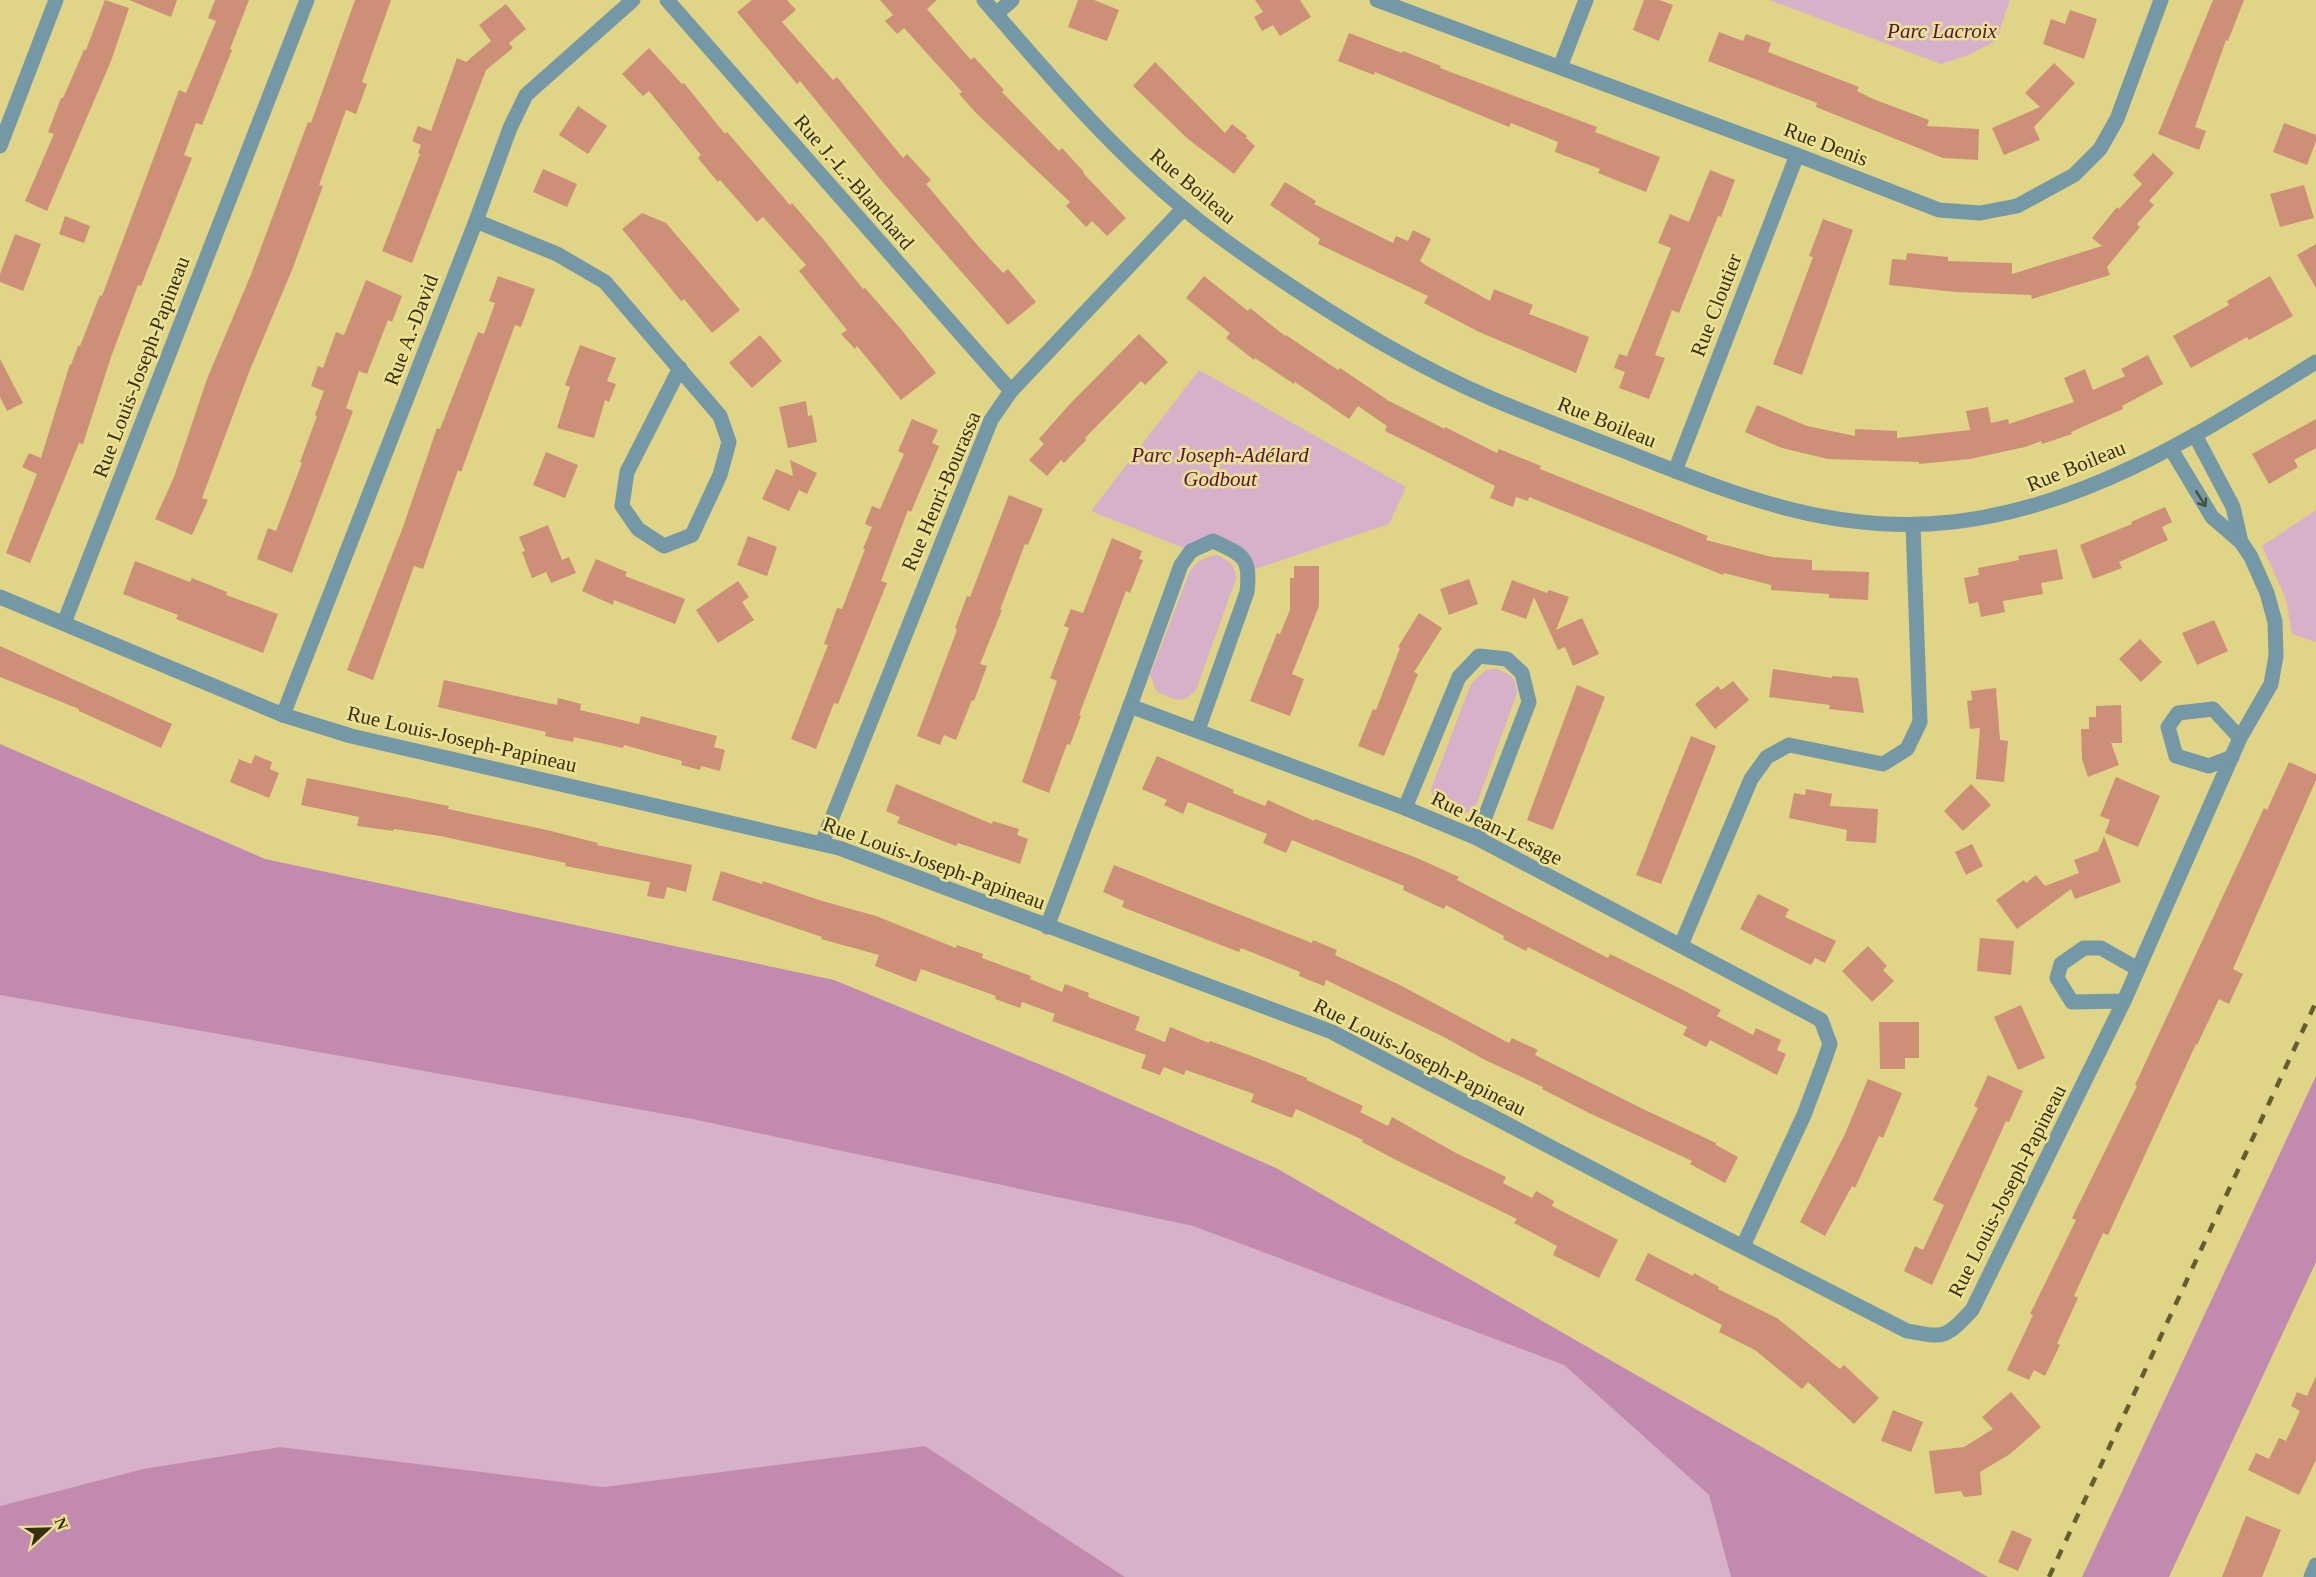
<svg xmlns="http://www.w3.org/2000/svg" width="2316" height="1577" viewBox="0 0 2316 1577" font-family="'Times New Roman',serif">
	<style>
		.green { fill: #d7b0c9 }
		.forest { fill: #c38aaf }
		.building { fill: #ce8f78 }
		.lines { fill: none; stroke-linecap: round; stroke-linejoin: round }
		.street { stroke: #7498a5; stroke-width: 15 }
		.rail { stroke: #645d31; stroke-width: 4.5; stroke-dasharray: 10 10; stroke-linecap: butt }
		.oneway { stroke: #484f3d }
		.labels { text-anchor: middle; stroke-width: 5; stroke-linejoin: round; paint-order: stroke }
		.park-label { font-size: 21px; font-style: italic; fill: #541142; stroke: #ede194 }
		.street-label { font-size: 21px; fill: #353010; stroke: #ede194 }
	</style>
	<rect width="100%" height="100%" fill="#e0d487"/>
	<g class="green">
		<polygon points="1769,0 2010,0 1996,41 1968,55 1941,64"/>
		<polygon points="1199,370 1406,487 1389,524 1249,571 1213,541 1191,551 1091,511"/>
		<polygon points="2316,510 2316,642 2292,634 2286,599 2262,546"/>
		<path d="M1217,555C1230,561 1235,564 1236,579L1196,690C1181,706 1175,699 1157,692L1150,675L1190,571C1198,561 1204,557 1217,555Z"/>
		<path d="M1497,669C1511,675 1516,677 1517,693L1477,803C1472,808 1468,814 1461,814C1447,815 1432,803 1431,789L1471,684L1486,670Z"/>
		<polygon points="0,995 692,1119 1193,1226 1564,1365 1709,1495 1731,1577 1125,1577 925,1446 603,1487 280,1447 143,1469 0,1506"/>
	</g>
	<g class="forest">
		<polygon points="0,744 265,859 834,980 1058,1072 1276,1168 1988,1577 1731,1577 1709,1495 1564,1365 1193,1226 692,1119 0,995"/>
		<polygon points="2316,1076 2316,1262 2169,1577 2082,1577"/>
		<polygon points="925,1446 1125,1577 0,1577 0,1506 143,1469 280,1447 603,1487"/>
	</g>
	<g class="building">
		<polygon points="105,0 129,8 111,61 47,211 25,201 54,134 48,132 61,98 63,98 84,50 86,50"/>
		<polygon points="129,0 177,0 171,17"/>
		<polygon points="215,0 249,0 230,49 232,50 202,125 196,123 184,155 192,158 141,286 138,285 111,357 83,444 79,443 30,563 6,553 37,474 22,467 29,453 41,458 70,364 71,365 78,346 80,346 100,295 102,296 179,90 186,93 216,21 208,18"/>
		<polygon points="355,0 391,0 362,82 367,84 356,114 346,110 319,185 323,186 292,270 249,372 202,498 208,500 192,535 155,519 174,477 207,379 250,277 308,122 311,123"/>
		<polygon points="752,0 787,0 796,10 782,22 833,80 837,77 903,158 907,154 931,180 926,184 979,247 1003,273 1008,269 1036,302 1008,325 880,179 800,81 797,84 737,12"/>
		<polygon points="880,0 937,0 927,9 971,60 974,57 1004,90 1002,92 1059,151 1062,148 1084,172 1083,173 1126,218 1107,236 1092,221 1086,227 1066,206 1070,202 977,114 959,94 962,92 904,28 897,34 885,21 893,15"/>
		<polygon points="1078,0 1094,0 1119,10 1107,41 1068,27"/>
		<polygon points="1255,0 1300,0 1311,17 1280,36 1273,25 1262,31 1254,17 1263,12"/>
		<polygon points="1644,0 1659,0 1673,5 1659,41 1633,30"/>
		<polygon points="2213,0 2244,0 2228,41 2226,40 2195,127 2206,131 2199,150 2158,134"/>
		<polygon points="506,4 526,29 509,43 513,48 486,70 412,263 382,251 420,154 418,153 421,145 412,141 418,126 431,131 457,58 466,62 491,41 479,25"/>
		<polygon points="2070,10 2097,19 2084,59 2043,44 2051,19 2065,24"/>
		<polygon points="1719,32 1743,41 1746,34 1771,43 1768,52 1859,87 1857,91 1873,99 1929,120 1927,126 1979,129 1978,160 1943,158 1816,107 1817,103 1708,61"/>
		<polygon points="1349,33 1402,53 1403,51 1441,66 1440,68 1597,127 1595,132 1660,157 1646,192 1598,173 1600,169 1555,152 1558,142 1511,123 1509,127 1375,72 1374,75 1338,61"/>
		<polygon points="649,48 682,84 684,83 725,134 727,132 790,205 792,203 823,239 863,289 865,288 900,328 936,373 901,400 857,346 855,349 841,334 847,330 799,271 806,265 763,217 757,222 720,180 718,182 698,158 701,155 649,91 643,96 622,74"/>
		<polygon points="1155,62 1225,133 1232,124 1247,136 1246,138 1255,146 1234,174 1188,139 1133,86"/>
		<polygon points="2054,63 2075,83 2034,127 2040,140 2004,155 1992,128 2040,107 2025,93"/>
		<polygon points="578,106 607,126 588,154 559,135"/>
		<polygon points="2284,123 2316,135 2316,141 2307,165 2273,152"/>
		<polygon points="2153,153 2174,173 2149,201 2154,205 2137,224 2140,227 2107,267 2110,275 2032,299 2031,295 1956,292 1889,285 1892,259 1906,260 1907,253 1948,257 1948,261 2012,263 2012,274 2102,246 2092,238 2117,207 2119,209 2142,184 2133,175"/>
		<polygon points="543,169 577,184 567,207 533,192"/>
		<polygon points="1710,170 1735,180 1721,217 1718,216 1679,313 1672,310 1655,355 1665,358 1649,399 1619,388 1625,372 1614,368 1619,354 1627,356 1671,248 1658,243 1670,214 1689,222"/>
		<polygon points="1285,182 1316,201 1314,204 1393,243 1396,236 1408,241 1413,230 1431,239 1420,261 1427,266 1490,301 1494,289 1533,305 1529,314 1589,337 1576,373 1479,332 1424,303 1428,296 1318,244 1320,239 1270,205"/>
		<polygon points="2304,185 2314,218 2280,227 2270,194"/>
		<polygon points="642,213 666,223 740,310 712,333 684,299 681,301 622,229"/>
		<polygon points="65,216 90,226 84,243 59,234"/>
		<polygon points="1823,219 1853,230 1802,375 1773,364 1813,257 1809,256"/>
		<polygon points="15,234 41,244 23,291 0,282 0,274"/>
		<polygon points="2316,244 2316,288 2297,255"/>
		<polygon points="498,276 535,289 521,327 515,325 461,472 458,470 423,569 414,566 373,680 347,670 403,527 437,428 440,429 478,332 484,334 495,303 489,301"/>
		<polygon points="1204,276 1248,311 1250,308 1285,336 1286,335 1338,370 1340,368 1389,401 1445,429 1445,427 1497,453 1499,449 1541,466 1540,469 1708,536 1706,540 1772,557 1812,560 1812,570 1869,572 1868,600 1829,598 1829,594 1771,590 1771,585 1724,573 1723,575 1529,497 1528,501 1516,497 1513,507 1490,498 1495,486 1385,431 1387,426 1358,406 1349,419 1295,382 1294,384 1255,358 1254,360 1226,338 1230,333 1186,298"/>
		<polygon points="2270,276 2293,316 2249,340 2247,337 2191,368 2173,336 2229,305 2227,301"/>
		<polygon points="366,280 402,296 392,322 388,320 367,374 359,371 346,408 353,411 292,573 257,559 268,528 276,531 302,463 300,462 317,416 315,415 324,391 311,386 318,366 323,368 336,332 344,335"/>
		<polygon points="1139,334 1168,362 1145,385 1141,381 1085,438 1086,440 1064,463 1061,460 1047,476 1029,460 1044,444 1039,439 1068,406"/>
		<polygon points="760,335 782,361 752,388 729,363"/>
		<polygon points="580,345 616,358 607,381 616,384 609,402 605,400 594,438 557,428 570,387 565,385"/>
		<polygon points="2148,355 2163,384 2122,406 2123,409 2071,432 2072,434 2042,444 2041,441 2025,447 1970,459 1919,464 1919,462 1828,459 1782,448 1745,432 1757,405 1807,426 1855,436 1855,429 1897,431 1897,438 1970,430 1966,411 1988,407 1991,423 2008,419 2009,424 2074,402 2064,378 2085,369 2093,390 2125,376 2121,369"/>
		<polygon points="0,359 23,403 7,411 0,397"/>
		<polygon points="806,401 808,416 812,415 817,442 788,448 779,407"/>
		<polygon points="912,419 938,430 932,443 939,446 911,512 908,510 881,581 887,583 838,704 834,703 816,749 791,739 828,645 824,644 837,608 842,609 865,549 863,549 872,527 865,524 872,506 880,509 904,454 898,451"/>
		<polygon points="2316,419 2316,448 2294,460 2298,467 2269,484 2252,454"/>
		<polygon points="546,452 578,465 565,498 533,485"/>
		<polygon points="790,460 817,473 807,494 799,490 789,511 762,499 776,469 793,476"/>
		<polygon points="1009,495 1043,509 1028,545 1025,544 1000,610 1002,610 980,664 987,666 974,701 972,700 956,740 944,735 940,745 917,736 957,630 955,628 967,596 970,597"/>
		<polygon points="2165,507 2172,522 2162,527 2168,540 2119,562 2122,568 2093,579 2080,545 2132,524 2131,522"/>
		<polygon points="548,525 562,560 569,557 576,573 551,583 546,572 532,578 522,552 525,551 519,537"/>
		<polygon points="748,536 777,547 767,576 737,565"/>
		<polygon points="1112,538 1142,551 1139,559 1143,560 1130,593 1126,591 1079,715 1081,716 1070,745 1067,744 1049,793 1022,782 1057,681 1050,678 1069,628 1064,626 1071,609 1083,613"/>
		<polygon points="2057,549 2063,579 2041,583 2043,594 2003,601 2005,612 1981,617 1978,602 1969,604 1964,578 1979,575 1978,568 2019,560 2018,556"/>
		<polygon points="596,559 627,572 625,576 685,599 675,624 614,600 613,605 582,591"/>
		<polygon points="135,561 190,582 192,578 227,592 226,595 278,614 263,653 176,619 178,615 123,594"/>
		<polygon points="1294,566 1319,566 1319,606 1292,674 1304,679 1290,716 1250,701 1277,633 1280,634 1290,610 1290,578 1294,578"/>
		<polygon points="1469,579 1478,604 1449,615 1440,589"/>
		<polygon points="1512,580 1547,593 1549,590 1569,597 1556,630 1582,618 1599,654 1573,666 1565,647 1558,650 1534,597 1526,619 1501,610"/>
		<polygon points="738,581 749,597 742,602 754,620 718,643 696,610"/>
		<polygon points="1419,613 1442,628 1414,672 1418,674 1384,756 1358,746 1373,709 1376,710 1400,648 1398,647"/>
		<polygon points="2214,620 2228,651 2197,665 2182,633"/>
		<polygon points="2140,639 2162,662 2141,682 2119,659"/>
		<polygon points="0,646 172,724 161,748 79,711 79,709 0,677"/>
		<polygon points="1773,669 1832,678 1832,676 1858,678 1864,713 1829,709 1830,705 1769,697"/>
		<polygon points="444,680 557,705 558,698 581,704 580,710 639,724 641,716 717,736 714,747 725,750 720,771 701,766 700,770 681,765 682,761 624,745 623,748 574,737 573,742 545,736 546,732 438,707"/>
		<polygon points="1733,681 1749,700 1715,729 1695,704 1718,686 1721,690"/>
		<polygon points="1577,685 1605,697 1553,830 1527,820"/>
		<polygon points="1996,688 2000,740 2008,741 2004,782 1976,779 1980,728 1970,729 1967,701 1972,700 1971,691"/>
		<polygon points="2121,705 2122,743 2111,743 2119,765 2088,777 2082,759 2081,729 2089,729 2089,717 2096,717 2096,706"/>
		<polygon points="1691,736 1716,746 1661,884 1636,875"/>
		<polygon points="255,755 272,762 270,769 279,773 269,798 230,782 239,759 251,764"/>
		<polygon points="1157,756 1234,790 1233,793 1265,806 1268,800 1314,821 1315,819 1417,858 1459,877 1457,880 1608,958 1610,954 1683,990 1721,1010 1717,1016 1753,1035 1756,1028 1781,1040 1777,1050 1786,1054 1777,1075 1710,1040 1706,1047 1683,1035 1687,1027 1528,947 1526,951 1503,939 1504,936 1446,905 1444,909 1403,890 1404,886 1292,840 1286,853 1263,843 1267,834 1188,802 1183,814 1164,805 1167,800 1142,789"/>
		<polygon points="2289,762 2316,774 2316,780 2233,969 2243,974 2229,1004 2219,999 2197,1045 2196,1044 2108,1235 2103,1233 2074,1296 2078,1298 2057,1344 2060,1345 2045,1376 2034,1370 2029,1380 2007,1370 2033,1315 2030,1314 2076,1220 2072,1218 2137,1086 2135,1085 2264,808 2267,810"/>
		<polygon points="2116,777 2160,796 2138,847 2105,833 2110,820 2100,816"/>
		<polygon points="307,778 449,806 448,809 547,830 598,843 597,845 692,865 686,892 667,887 664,899 647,896 650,882 565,866 566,863 440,836 394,829 393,831 357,826 359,817 301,805"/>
		<polygon points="896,784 992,824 993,821 1019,829 1017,835 1028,839 1020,864 958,843 956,846 897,823 900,817 886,811"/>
		<polygon points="1971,784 1991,805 1963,831 1944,811"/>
		<polygon points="1806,789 1832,794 1830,806 1878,809 1876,843 1846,841 1847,830 1789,818 1794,793 1805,795"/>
		<polygon points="2104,836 2121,882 2075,899 2071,889 2017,929 1996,900 2024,880 2026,883 2036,875 2045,886 2079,873 2074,860 2098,851"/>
		<polygon points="1972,844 1983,866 1966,875 1955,852"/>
		<polygon points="1114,865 1312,943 1313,940 1337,950 1335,955 1398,984 1509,1043 1512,1038 1538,1050 1535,1055 1645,1110 1716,1143 1716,1145 1738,1157 1725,1183 1690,1164 1692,1161 1587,1112 1542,1089 1543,1087 1483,1059 1444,1037 1326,980 1324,986 1299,976 1300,972 1241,948 1239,952 1122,907 1124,901 1103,892"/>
		<polygon points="721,871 762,884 763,881 822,901 876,916 956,948 957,945 983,954 982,958 1031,976 1030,979 1062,992 1065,984 1089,993 1088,997 1140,1017 1135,1030 1165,1042 1170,1027 1209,1043 1210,1041 1249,1055 1307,1078 1307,1080 1363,1106 1360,1112 1388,1126 1392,1117 1456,1153 1506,1177 1503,1183 1532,1198 1536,1191 1554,1201 1552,1206 1618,1240 1599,1278 1553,1255 1557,1246 1514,1223 1517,1219 1400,1162 1362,1142 1363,1140 1296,1109 1292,1118 1251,1102 1254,1094 1186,1070 1184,1075 1164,1067 1160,1075 1141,1068 1146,1055 1052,1021 1055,1014 1022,1002 1020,1008 995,999 996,996 921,969 916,982 875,966 879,955 821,939 822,937 712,900"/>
		<polygon points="1758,894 1789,909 1785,917 1836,941 1825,963 1815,958 1811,965 1740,929"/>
		<polygon points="1980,938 2014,941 2011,975 1977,971"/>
		<polygon points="1868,946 1887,966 1883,970 1894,981 1872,1002 1842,971"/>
		<polygon points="2021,1005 2045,1058 2018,1070 1994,1017"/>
		<polygon points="1879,1022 1919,1022 1919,1058 1905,1058 1905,1069 1880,1069"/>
		<polygon points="1988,1075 2023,1091 2009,1122 2006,1121 1932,1285 1904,1271 1915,1246 1923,1250 1944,1205 1933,1200 1978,1108 1974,1106"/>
		<polygon points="1868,1079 1902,1093 1883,1138 1879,1136 1855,1188 1852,1186 1825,1236 1800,1222 1845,1134"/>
		<polygon points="1648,1253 1693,1276 1694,1273 1719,1287 1718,1289 1777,1318 1840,1369 1844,1365 1879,1398 1854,1424 1808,1382 1802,1389 1755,1350 1719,1332 1722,1325 1635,1280"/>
		<polygon points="2316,1376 2316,1460 2299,1495 2248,1470 2256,1453 2269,1459 2279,1438 2286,1441 2300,1411 2291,1406 2297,1392 2307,1396"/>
		<polygon points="2011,1392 2041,1427 2010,1454 1980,1472 1982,1495 1964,1497 1961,1491 1935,1494 1929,1451 1964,1447 1993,1429 1982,1417"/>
		<polygon points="1893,1410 1923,1422 1911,1452 1881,1441"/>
		<polygon points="2246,1516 2281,1530 2262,1577 2222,1577"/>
		<polygon points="2012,1530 2032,1539 2018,1571 1998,1562"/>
	</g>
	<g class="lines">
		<g class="street">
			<polyline points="667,0 1011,391"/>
			<path d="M984,0C1048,74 1111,149 1187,211C1216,236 1248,257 1280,279C1349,325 1419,368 1495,400C1540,419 1586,436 1632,454C1739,496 1834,535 1952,522C2088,507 2202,432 2316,362"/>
			<polyline points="1377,0 1797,155 1939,210 1980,213 2017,206 2074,175 2100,149 2117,119 2161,0"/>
			<polyline points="996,14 1012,0"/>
			<polyline points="1560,67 1586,0"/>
			<polyline points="0,146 56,0"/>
			<polyline points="476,221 557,254 605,282 720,416 729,442 720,475 692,535 664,546 638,529 622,506 627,472 680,368"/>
			<polyline points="2195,435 2233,507 2241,542"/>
			<polyline points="1675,471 1797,155"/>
			<path d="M0,597L283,715L351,736L839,848L1332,1032L1663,1206L1907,1331C1944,1338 1945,1339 1972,1310L2124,1001L2240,738L2271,684L2276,656L2275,622L2267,593L2251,557L2241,542L2212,517L2171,449"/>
			<polyline points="64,623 307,0"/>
			<path d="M1130,706L1181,565L1191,551L1213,541C1243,555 1251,557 1247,592L1198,730"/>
			<polyline points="283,715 476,221 510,128 526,95 633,0"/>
			<polyline points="2232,757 2209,766 2176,756 2168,727 2178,713 2213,709 2240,738"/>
			<polyline points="1405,808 1459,677 1479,656 1507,659 1522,673 1529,702 1477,838"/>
			<polyline points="822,843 991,420 1011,391 1183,209"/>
			<polyline points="1047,927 1130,706 1405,808 1477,838 1821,1020 1830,1044 1822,1067 1804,1115 1743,1246"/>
			<polyline points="1681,945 1751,779 1767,757 1789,745 1883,764 1907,749 1920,722 1913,525"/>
			<polyline points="2124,1001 2072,1002 2057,978 2061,964 2084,948 2101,948 2138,969"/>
			<polyline points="2311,1577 2316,1565"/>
		</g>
		<polyline class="rail" points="2049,1577 2316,1002"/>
	</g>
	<defs><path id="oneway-shaft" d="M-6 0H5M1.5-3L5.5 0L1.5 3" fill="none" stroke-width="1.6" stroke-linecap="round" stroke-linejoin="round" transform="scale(1.5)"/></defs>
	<use class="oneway" href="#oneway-shaft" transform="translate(2201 499) rotate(58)"/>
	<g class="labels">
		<g class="park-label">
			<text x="1942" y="38">Parc Lacroix</text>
			<text x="1220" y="462">Parc Joseph-Adélard<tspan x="1220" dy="24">Godbout</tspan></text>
		</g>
		<g class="street-label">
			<text transform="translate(1826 144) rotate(21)" y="7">Rue Denis</text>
			<text transform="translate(854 182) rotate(49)" y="7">Rue J.-L.-Blanchard</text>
			<text transform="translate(1193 186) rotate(40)" y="7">Rue Boileau</text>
			<text transform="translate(1716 305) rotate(-69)" y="7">Rue Cloutier</text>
			<text transform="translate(411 330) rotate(-69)" y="7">Rue A.-David</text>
			<text transform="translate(141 367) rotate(-69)" y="7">Rue Louis-Joseph-Papineau</text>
			<text transform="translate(1607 422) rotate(22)" y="7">Rue Boileau</text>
			<text transform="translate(2076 466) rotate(-22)" y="7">Rue Boileau</text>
			<text transform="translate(941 491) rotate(-67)" y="7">Rue Henri-Bourassa</text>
			<text transform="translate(462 739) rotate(13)" y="7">Rue Louis-Joseph-Papineau</text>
			<text transform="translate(1497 828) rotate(26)" y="7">Rue Jean-Lesage</text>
			<text transform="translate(934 863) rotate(20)" y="7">Rue Louis-Joseph-Papineau</text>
			<text transform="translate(1420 1057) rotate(27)" y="7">Rue Louis-Joseph-Papineau</text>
			<text transform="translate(2007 1191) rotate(-63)" y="7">Rue Louis-Joseph-Papineau</text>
		</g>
	</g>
	<g transform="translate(48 1529) rotate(68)" stroke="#ede194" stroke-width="4.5" paint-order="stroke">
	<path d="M0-4.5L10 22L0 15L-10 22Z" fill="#353010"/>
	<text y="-9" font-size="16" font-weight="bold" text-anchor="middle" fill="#353010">N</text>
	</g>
</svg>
